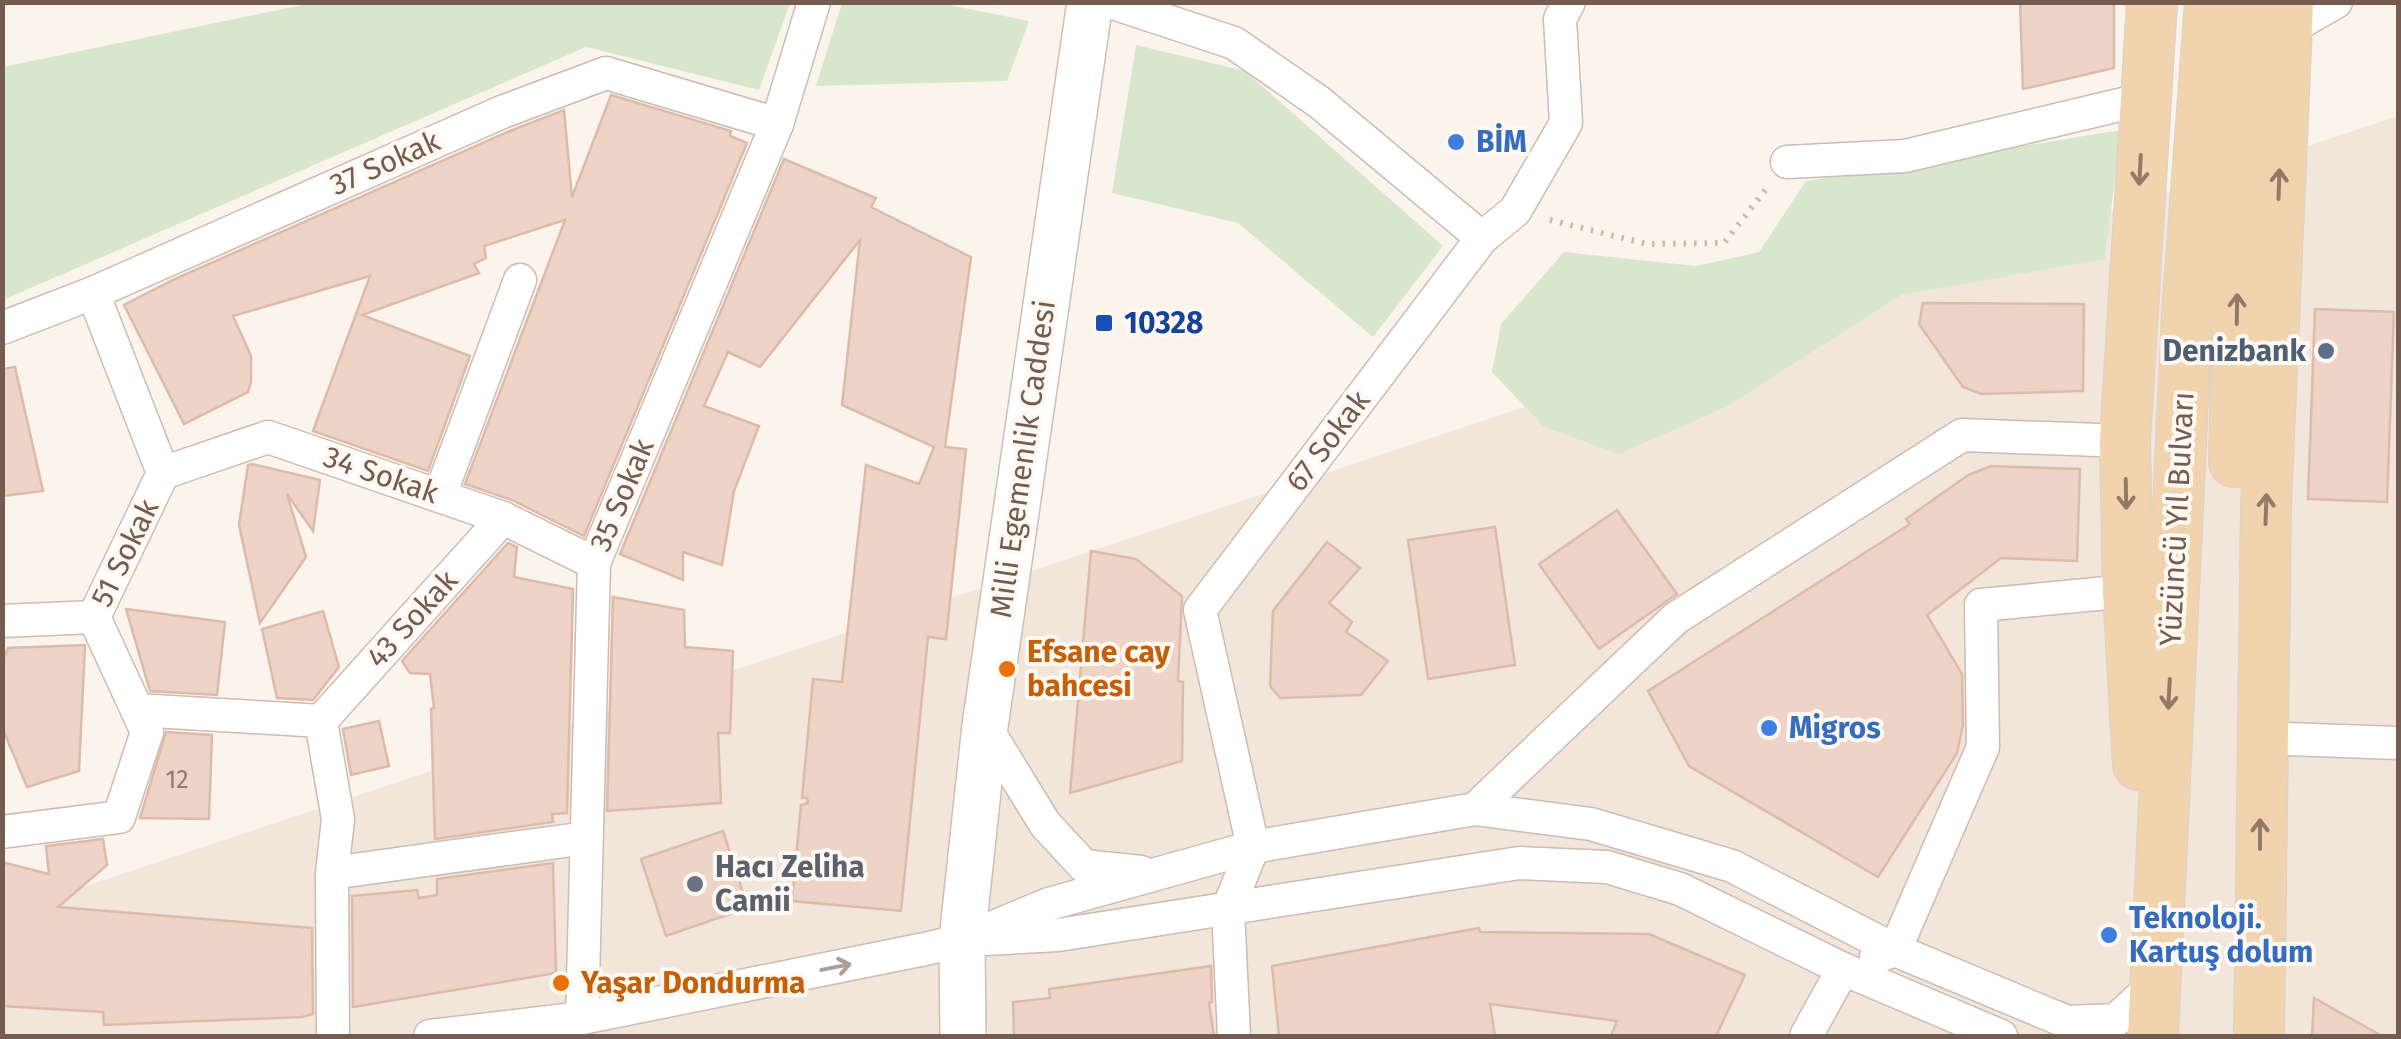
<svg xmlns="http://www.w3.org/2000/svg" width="2401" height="1039" viewBox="0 0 2401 1039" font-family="'Fira Sans',sans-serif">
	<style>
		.residential { fill: #f2e6db }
		.green { fill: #d8e7cb }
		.building { fill: #edd4c7; stroke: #debaa9; stroke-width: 2.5 }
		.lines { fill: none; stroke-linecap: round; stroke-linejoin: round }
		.street-casing { stroke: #ccbcb3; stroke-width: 35 }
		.secondary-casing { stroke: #d1beb3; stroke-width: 48 }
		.primary-casing { stroke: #d8d1ce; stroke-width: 52 }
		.path { stroke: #d2b7a9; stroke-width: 6; stroke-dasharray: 2.5 8; stroke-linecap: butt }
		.street { stroke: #fff; stroke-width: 32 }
		.secondary { stroke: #fff; stroke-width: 45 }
		.primary { stroke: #f1d4ad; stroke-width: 50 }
		.oneway { stroke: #937a68 }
		.oneway2 { stroke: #ac9d97 }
		.shop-dot { fill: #3f7fe0; stroke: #fdf8f2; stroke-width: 4 }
		.transit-dot { fill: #1a4fb4; stroke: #fdf8f2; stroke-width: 4 }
		.service-dot { fill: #5c6f8a; stroke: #fdf8f2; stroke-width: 4 }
		.food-dot { fill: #e8710a; stroke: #fdf8f2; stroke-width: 4 }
		.worship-dot { fill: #6b7280; stroke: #fdf8f2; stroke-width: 4 }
		.labels { text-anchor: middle; stroke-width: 8; stroke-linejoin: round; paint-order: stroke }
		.number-label { font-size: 25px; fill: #927a6e }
		.shop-label { font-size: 30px; font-weight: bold; fill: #366cbe; stroke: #fdf8f2; text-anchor: start }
		.street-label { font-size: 30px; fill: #745c51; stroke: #fdf8f2 }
		.transit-label { font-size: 30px; font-weight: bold; fill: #164399; stroke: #fdf8f2; text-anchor: start }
		.service-label { font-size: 30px; font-weight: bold; fill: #4e5e75; stroke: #fdf8f2; text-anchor: end }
		.food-label { font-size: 30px; font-weight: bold; fill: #c56008; stroke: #fdf8f2; text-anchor: start }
		.worship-label { font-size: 30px; font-weight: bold; fill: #5b616d; stroke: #fdf8f2; text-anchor: start }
	</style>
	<rect width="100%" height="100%" fill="#fbf4ec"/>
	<polygon class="residential" points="2398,116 2398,1036 3,1036 2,914"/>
	<g class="green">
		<polygon points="312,3 312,2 790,3 759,90 586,47 3,300 3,67"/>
		<polygon points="842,3 939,3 1029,21 1007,81 816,86"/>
		<polygon points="1136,45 1245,71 1443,246 1373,337 1238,223 1112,193"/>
		<polygon points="2121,130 2105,259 1901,295 1726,407 1619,454 1544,427 1492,372 1501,324 1564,252 1696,266 1759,252 1806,181"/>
	</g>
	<g class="building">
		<polygon points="2020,2 2114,2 2114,68 2023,89"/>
		<polygon points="611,95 731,131 730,136 747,143 584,536 512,500 465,484 565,220 484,246 486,258 474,264 479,273 362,315 470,356 428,471 313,431 370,276 233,316 251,356 251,382 248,392 184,424 124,305 175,279 510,131 564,110 572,197"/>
		<polygon points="784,159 876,198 871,207 971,257 945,447 966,449 946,639 928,637 901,911 792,901 801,805 808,803 807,798 802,798 813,679 842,682 866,465 919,484 934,447 842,405 860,240 760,367 728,352 704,406 759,426 734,491 722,565 683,552 683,580 620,554"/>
		<polygon points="1923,303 2084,304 2083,391 1981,394 1963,387 1919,324"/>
		<polygon points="2315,309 2394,312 2387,502 2308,499"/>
		<polygon points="15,367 43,491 2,496 2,369"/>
		<polygon points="252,464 320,480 313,531 287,494 306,557 260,623 239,525 248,465"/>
		<polygon points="1991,466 2080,469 2077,561 2001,558 1927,615 1962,674 1963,725 1957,753 1878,877 1689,766 1648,691 1910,524 1906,519 1968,475"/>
		<polygon points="1617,510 1677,594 1599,649 1539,564"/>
		<polygon points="1495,527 1515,665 1428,679 1408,540"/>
		<polygon points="1327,542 1360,568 1329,603 1352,622 1346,632 1388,661 1361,695 1280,698 1270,686 1273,611"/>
		<polygon points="508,543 517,547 514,577 573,589 567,813 552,814 553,822 435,839 431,709 434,708 430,674 410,673 402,661"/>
		<polygon points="1091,551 1136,559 1182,596 1178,681 1183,682 1182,761 1070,793"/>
		<polygon points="613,597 684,610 685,647 733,651 730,733 718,733 721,803 607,811"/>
		<polygon points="126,609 225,622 217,695 150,691"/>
		<polygon points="323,611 339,667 313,700 277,698 262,629"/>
		<polygon points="85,645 79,771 27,787 2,727 2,662 8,648"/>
		<polygon points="379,721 389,766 351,775 343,729"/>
		<polygon points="166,732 212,735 209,819 140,818"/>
		<polygon points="723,831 748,908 666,936 641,859"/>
		<polygon points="103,839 107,865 58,907 312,928 313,1014 302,1017 104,1025 103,1012 2,1006 2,862 49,874 46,846"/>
		<polygon points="553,863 556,973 353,1007 352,896 417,890 419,898 437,895 437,879"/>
		<polygon points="1479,928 1480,932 1649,934 1745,975 1716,1036 1611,1036 1617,1021 1490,1004 1495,1036 1279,1036 1272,966"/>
		<polygon points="1211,966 1212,1002 1209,1003 1214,1036 1014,1036 1013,1002 1050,998 1049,989"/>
		<polygon points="2314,998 2382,1036 2312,1036"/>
	</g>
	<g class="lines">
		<g class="street-casing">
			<g id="street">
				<polyline points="1110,2 1234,43 1319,102 1482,238"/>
				<polyline points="2285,31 2336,2"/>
				<polyline points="1787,162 1905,156 2144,99"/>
				<polyline points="2,328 93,293 502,112 606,73 777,124"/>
				<polyline points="163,473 268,437 503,518 594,563"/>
				<polyline points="440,495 520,280"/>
				<polyline points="2,621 94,617 163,473 93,293"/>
				<polyline points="137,710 321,721 338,819 332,873 586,838"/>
				<polyline points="321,721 503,518"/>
				<polyline points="985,726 1045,824 1084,866 1141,872"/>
				<polyline points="2261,738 2398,743"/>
				<polyline points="1475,809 1676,618 1962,435 2125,441"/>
				<polyline points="2,832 119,817 147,732 94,617"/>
				<polyline points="332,873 333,1036"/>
				<polyline points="986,939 1058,935 1519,863 1607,867 1680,889 1843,969 2001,1036"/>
				<polyline points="1876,957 1895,950 1983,747 1981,605 2128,591"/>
				<polyline points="582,1018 594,563 777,124 814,2"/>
				<polyline points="430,1036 582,1018 925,949 962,940 1049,904 1253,847 1475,809 1591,824 1732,866 1895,950 2067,1022 2116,1020 2144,994"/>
				<polyline points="1234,1036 1228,909 1253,847 1200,610 1482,238 1515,211 1566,123 1560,19 1569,2"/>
				<polyline points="1806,1036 1843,969"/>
			</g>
		</g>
		<g class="secondary-casing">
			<polyline id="secondary" points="963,1036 962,940 985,726 1090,2"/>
		</g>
		<g class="primary-casing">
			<g id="primary">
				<polyline points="2234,462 2243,56 2248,2"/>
				<polyline points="2138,765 2128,591 2125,441 2152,2"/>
				<polyline points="2153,1036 2187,314 2210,2"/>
				<polyline points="2259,1036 2266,505 2288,2"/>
			</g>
		</g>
		<polyline class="path" points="1550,220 1647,244 1724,243 1767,188"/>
		<use href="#street" class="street"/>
		<use href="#secondary" class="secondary"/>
		<use href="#primary" class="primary"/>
	</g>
	<defs><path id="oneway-shaft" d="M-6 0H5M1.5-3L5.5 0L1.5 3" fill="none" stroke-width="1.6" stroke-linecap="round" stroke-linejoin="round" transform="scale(2.5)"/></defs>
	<g class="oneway">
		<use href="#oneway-shaft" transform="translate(2140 170) rotate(93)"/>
		<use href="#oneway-shaft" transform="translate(2279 184) rotate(-88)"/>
		<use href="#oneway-shaft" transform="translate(2237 309) rotate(-89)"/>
		<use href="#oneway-shaft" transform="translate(2126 494) rotate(89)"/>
		<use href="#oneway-shaft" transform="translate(2266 509) rotate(-88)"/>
		<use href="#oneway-shaft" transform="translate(2169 694) rotate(93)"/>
		<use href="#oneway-shaft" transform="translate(2260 834) rotate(-90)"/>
	</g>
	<use class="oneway2" href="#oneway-shaft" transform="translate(836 967) rotate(-11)"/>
	<g class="shop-dot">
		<circle cx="1456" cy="142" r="10"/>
		<circle cx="1769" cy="728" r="10"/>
		<circle cx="2109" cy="935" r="10"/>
	</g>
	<rect class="transit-dot" x="1094" y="313" width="20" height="20" rx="5"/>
	<circle class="service-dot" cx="2326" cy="351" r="10"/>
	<g class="food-dot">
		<circle cx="1007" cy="669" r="10"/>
		<circle cx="561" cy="983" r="10"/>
	</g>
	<circle class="worship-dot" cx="695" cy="884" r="10"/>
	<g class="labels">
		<g class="number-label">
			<text x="177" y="788">12</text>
		</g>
		<g class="shop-label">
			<text x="1476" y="152">BİM</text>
			<text x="1789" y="738">Migros</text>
			<text x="2129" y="928">Teknoloji.<tspan x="2129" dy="34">Kartuş dolum</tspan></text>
		</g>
		<g class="street-label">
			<text transform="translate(385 163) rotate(-24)" y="10">37 Sokak</text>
			<text transform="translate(1328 441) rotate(-53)" y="10">67 Sokak</text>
			<text transform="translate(1023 459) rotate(-82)" y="10">Milli Egemenlik Caddesi</text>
			<text transform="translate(381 475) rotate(19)" y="10">34 Sokak</text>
			<text transform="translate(622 495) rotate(-67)" y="10">35 Sokak</text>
			<text transform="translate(2177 519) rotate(-87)" y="10">Yüzüncü Yıl Bulvarı</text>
			<text transform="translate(125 553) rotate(-64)" y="10">51 Sokak</text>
			<text transform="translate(412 619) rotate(-48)" y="10">43 Sokak</text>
		</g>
		<g class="transit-label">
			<text x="1124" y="333">10328</text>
		</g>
		<g class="service-label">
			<text x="2306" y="361">Denizbank</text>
		</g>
		<g class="food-label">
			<text x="1027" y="662">Efsane cay<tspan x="1027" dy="34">bahcesi</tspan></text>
			<text x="581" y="993">Yaşar Dondurma</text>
		</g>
		<g class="worship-label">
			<text x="715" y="877">Hacı Zeliha<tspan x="715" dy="34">Camii</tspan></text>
		</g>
	</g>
	<rect width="2401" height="1039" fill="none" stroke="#745c51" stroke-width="10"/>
</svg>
